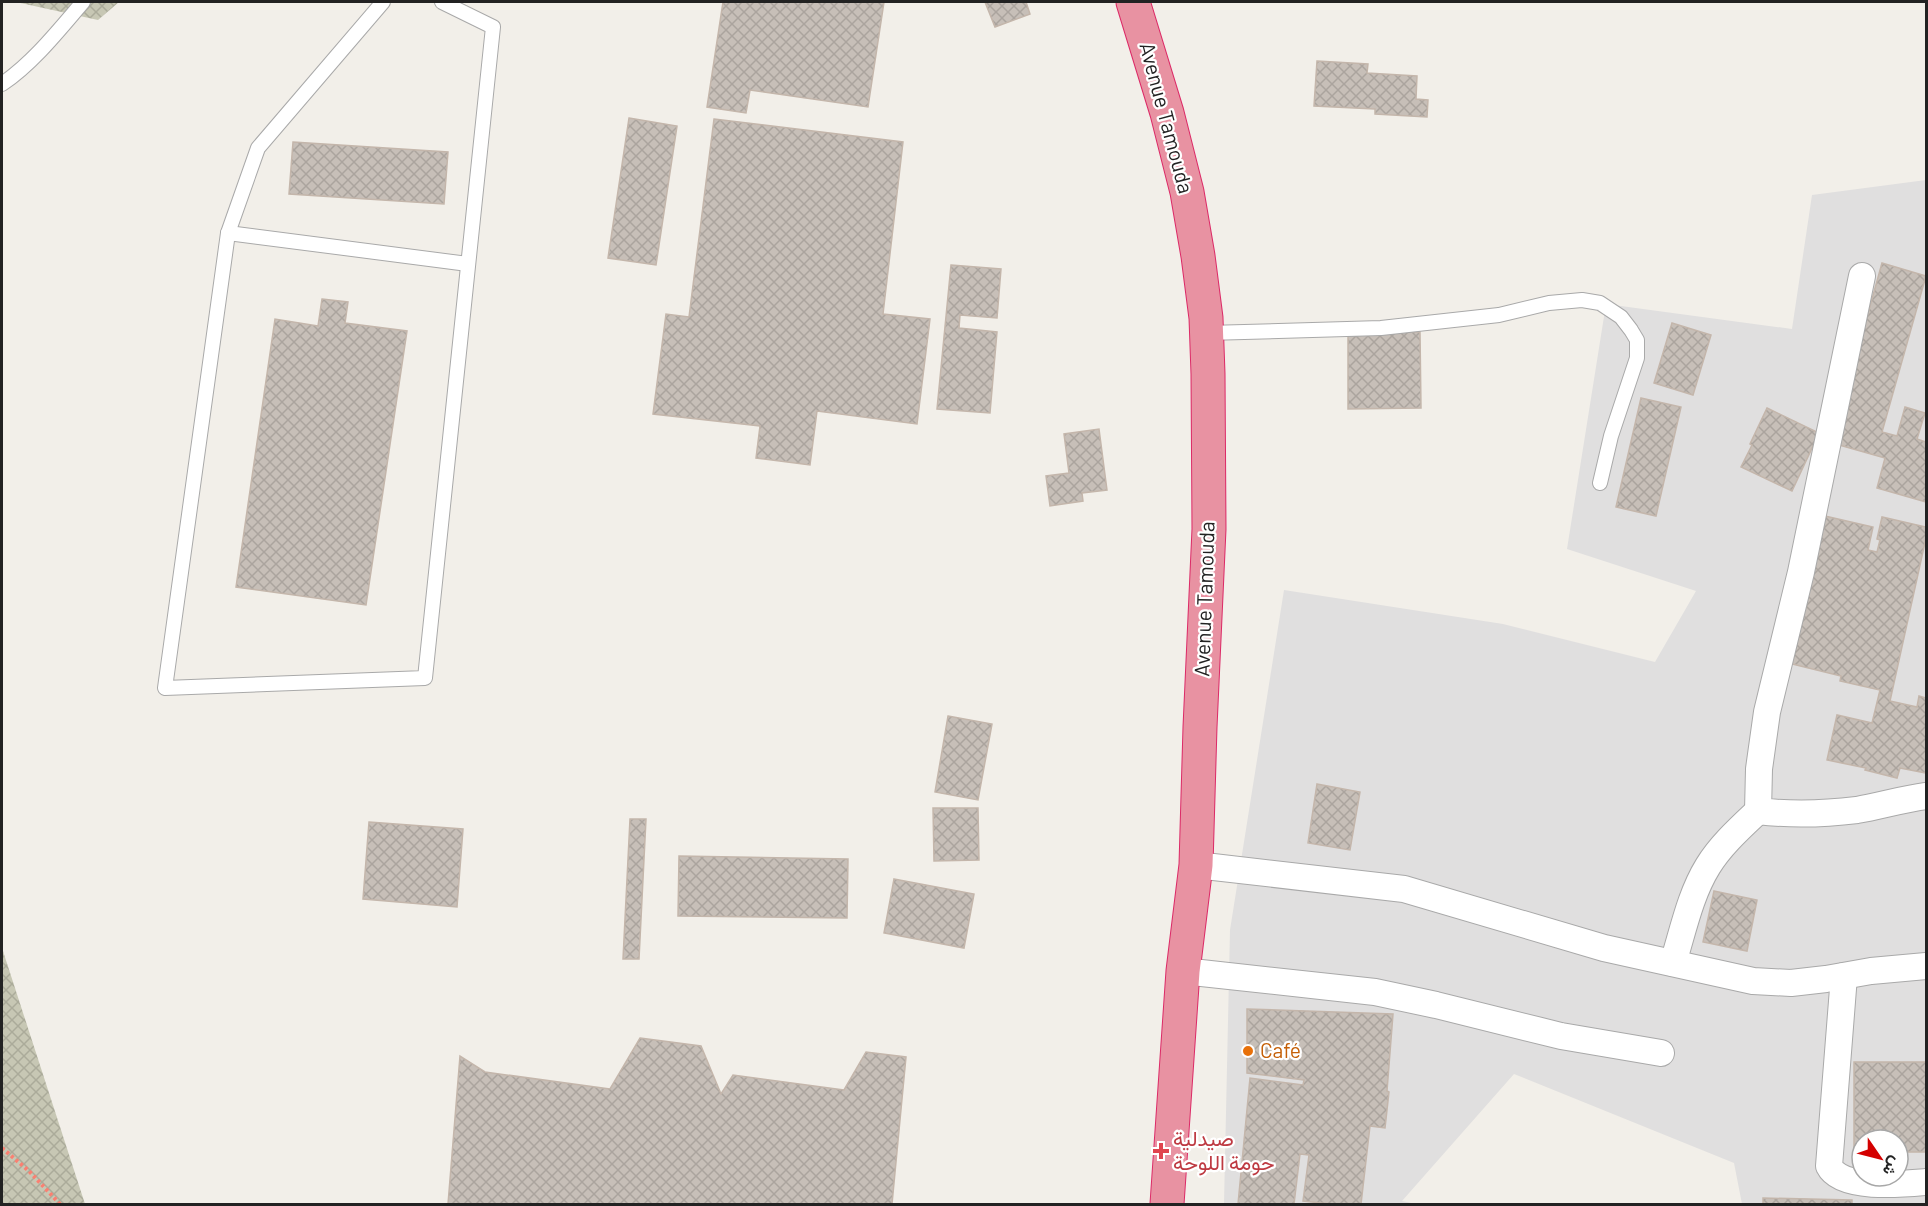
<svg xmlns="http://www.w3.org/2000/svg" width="1928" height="1206" viewBox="0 0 1928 1206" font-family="Barlow,Vazirmatn,sans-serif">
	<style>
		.residential { fill: #e0dfdf; fill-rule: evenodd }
		.construction { fill: url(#construction-cross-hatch) }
		.building { fill: url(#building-cross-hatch); stroke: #c4b6ab; stroke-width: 1.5 }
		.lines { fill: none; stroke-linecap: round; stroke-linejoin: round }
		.lane-casing { stroke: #a9a9a9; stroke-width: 16 }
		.street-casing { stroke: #a9a9a9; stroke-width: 28 }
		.highway-casing { stroke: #dc2a67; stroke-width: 35 }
		.path { stroke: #fa8072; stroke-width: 4; stroke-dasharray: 3 3; stroke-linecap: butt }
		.lane { stroke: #fff; stroke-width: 14 }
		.street { stroke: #fff; stroke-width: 26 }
		.highway { stroke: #e892a2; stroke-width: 33 }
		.food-dot { fill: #e8710a; stroke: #fff; stroke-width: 2 }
		.health-dot { fill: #e0444e; stroke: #fff; stroke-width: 2 }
		.labels { text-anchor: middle; stroke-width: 4.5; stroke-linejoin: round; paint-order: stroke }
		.street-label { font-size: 21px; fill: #222; stroke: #fff }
		.food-label { font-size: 21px; fill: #c56008; stroke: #fff; text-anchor: start }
		.health-label { font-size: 21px; fill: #be3a42; stroke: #fff; text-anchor: start }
	</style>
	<defs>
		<pattern id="construction-cross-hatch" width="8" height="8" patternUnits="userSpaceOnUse" patternTransform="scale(1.5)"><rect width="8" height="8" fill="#c7c7b4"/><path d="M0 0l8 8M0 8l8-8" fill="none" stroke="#abab9a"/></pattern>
		<pattern id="building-cross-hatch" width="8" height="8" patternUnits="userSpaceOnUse" patternTransform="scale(1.5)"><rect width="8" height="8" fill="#c7bfb8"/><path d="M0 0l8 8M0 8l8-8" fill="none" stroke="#aba49e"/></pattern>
	</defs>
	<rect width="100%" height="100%" fill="#f2efe9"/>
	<path class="residential" d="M1926,180V1204H1742L1734,1163L1514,1074L1402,1201L1416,1204H1224L1230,930L1284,590L1503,624L1655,662L1696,591L1567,549L1606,304L1792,329L1812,195ZM1862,1140H1898V1176H1862Z"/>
	<g class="construction">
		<polygon points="16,2 119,2 98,20"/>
		<polygon points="2,948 85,1204 2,1204"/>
	</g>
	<g class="building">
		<polygon points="723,2 884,2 868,107 750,90 746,113 707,107"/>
		<polygon points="985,2 1026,2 1030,14 995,27"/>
		<polygon points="1317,61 1368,64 1367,73 1417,76 1416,99 1428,100 1427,117 1375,114 1375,109 1314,106"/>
		<polygon points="629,118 677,126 656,265 608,258"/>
		<polygon points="714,119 903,142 883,314 930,319 917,424 817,411 810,465 756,458 760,426 653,414 666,314 689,317"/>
		<polygon points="293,142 448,152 444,204 289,194"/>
		<polygon points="1882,263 1926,276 1882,432 1897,436 1905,407 1925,413 1917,439 1926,442 1926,502 1877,488 1885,458 1832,443"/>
		<polygon points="951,265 1001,269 997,318 960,315 959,328 997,332 990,413 937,409"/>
		<polygon points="322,299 348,302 345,323 407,331 366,605 236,587 275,319 318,326"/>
		<polygon points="1672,323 1711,335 1693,395 1654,383"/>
		<polygon points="1348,332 1420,332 1421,408 1348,409"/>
		<polygon points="1641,398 1681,407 1656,516 1616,507"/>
		<polygon points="1767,408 1819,433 1792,491 1741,467 1752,445 1750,444"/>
		<polygon points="1099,429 1107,490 1082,493 1083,501 1050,506 1046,476 1069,473 1064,434"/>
		<polygon points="1825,516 1873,527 1868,550 1877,552 1880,540 1877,539 1882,517 1926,527 1926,538 1890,701 1917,707 1919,696 1926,698 1926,773 1900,768 1897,778 1865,770 1866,768 1827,760 1837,715 1872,723 1880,690 1840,681 1841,676 1792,664"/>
		<polygon points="948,716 992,724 978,800 935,792"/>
		<polygon points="1317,784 1360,792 1350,850 1308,843"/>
		<polygon points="933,808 978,808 979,860 934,861"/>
		<polygon points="630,819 646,819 639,959 623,959"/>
		<polygon points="369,822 463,829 457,907 363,899"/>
		<polygon points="679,856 848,859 847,918 678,916"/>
		<polygon points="894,879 974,894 964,948 884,933"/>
		<polygon points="1714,891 1757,900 1747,951 1703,942"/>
		<polygon points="1247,1009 1393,1014 1387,1091 1389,1092 1385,1128 1370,1126 1361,1204 1330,1204 1303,1201 1309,1155 1300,1154 1294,1204 1238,1204 1250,1078 1303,1085 1304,1080 1247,1073"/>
		<polygon points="640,1038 701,1046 721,1094 733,1075 844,1090 866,1052 906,1057 892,1204 448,1204 460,1056 485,1072 610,1089"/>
		<polygon points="1854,1062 1926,1062 1926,1152 1898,1152 1898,1140 1862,1140 1862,1152 1854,1152"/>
		<polygon points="1763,1198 1852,1200 1852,1204 1763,1204"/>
	</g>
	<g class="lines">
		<g class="lane-casing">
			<g id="lane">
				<polyline points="383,2 258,148 228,233 165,688 425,678 493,27 442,2"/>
				<path d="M2,84C33,63 59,30 83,2"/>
				<polyline points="228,233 468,264"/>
				<polyline points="1207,333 1381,328 1499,315 1549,303 1582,300 1600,303 1621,317 1631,330 1637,340 1637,358 1611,436 1600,483"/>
			</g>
		</g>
		<g class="street-casing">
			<g id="street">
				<path d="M1862,276L1801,572L1767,712L1759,769L1758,811C1791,815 1824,814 1857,810C1880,806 1903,799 1926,796"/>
				<polyline points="1196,865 1404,889 1604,948 1753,981 1791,983 1826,979 1871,971 1926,966"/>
				<path d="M1673,963C1683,931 1690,895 1708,866C1721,845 1740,828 1758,811"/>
				<polyline points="1183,971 1375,992 1436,1005 1561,1036 1661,1053"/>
				<path d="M1844,976L1829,1166C1841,1190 1903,1184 1926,1182"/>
			</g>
		</g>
		<g class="highway-casing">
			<polyline id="highway" points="1133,2 1167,113 1187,192 1198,256 1206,318 1208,374 1209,529 1200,727 1196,865 1183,971 1167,1204"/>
		</g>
		<polyline class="path" points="2,1148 29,1171 60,1204"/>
		<use href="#lane" class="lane"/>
		<use href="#street" class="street"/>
		<use href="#highway" class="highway"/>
	</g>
	<circle class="food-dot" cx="1248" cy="1051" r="6"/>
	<path class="health-dot" d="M1158 1142h6v6h6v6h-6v6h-6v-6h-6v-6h6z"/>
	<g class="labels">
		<g class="street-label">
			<text transform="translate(1166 118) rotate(75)" y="7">Avenue Tamouda</text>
			<text transform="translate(1205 599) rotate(-88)" y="7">Avenue Tamouda</text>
		</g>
		<g class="food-label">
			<text x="1260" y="1058">Café</text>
		</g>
		<g class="health-label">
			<text x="1173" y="1146">صيدلية<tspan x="1173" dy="24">حومة اللوحة</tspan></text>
		</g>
	</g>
	<rect width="1928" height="1206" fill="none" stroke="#222222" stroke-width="6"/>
	<g transform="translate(1880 1158) rotate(125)"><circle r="28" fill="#ffffff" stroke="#a7a7a7" stroke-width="1.5"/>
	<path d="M0-4.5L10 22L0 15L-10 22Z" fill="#d40000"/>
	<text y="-9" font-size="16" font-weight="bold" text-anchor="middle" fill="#222222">ش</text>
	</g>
</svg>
